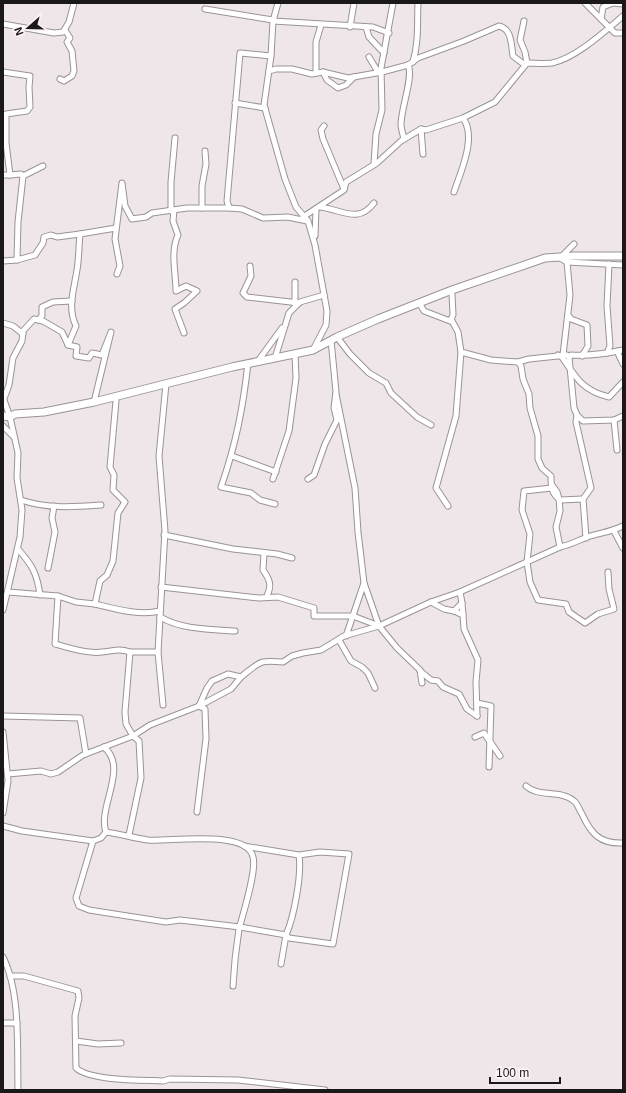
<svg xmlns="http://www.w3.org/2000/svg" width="626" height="1093" viewBox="0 0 626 1093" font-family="Helvetica,sans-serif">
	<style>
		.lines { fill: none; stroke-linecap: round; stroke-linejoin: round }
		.street-casing { stroke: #9a9396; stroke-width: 7 }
		.secondary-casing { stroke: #9a9396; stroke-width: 9 }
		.street { stroke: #fff; stroke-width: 5 }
		.secondary { stroke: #fff; stroke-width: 7 }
	</style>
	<rect width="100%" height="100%" fill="#efe6ea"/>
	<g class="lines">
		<g class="street-casing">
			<g id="street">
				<polyline points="278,3 273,21 271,56 264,105 285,179 296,207 308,221 315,245 327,311 326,325 313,350"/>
				<polyline points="585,3 601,19"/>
				<polyline points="623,4 613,3 603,7 601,19 615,33 623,33"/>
				<polyline points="205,9 273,20"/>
				<polyline points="273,21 373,27 389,33"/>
				<polyline points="524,21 520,40 525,52 527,63"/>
				<polyline points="3,24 54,33 63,32 69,22 74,3"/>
				<polyline points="350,27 354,3"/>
				<polyline points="366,27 369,37 384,53"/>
				<polyline points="369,57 378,72"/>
				<path d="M413,62C419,40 417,25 418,3"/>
				<path d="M269,71L276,69H292L312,74L323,72L348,78L382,72L408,65L418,58L464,41L499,26C512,29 511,44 513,56L525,65"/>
				<polyline points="3,72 30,76 29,87 30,107 27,111 6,114 6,143 10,175 21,174 23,176"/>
				<polyline points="323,72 327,80 338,88 346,85 354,77"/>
				<polyline points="316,73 316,42 321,25"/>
				<polyline points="60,79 64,81 72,76 74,71 72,51 67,42 70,38 65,30"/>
				<polyline points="235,103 265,108"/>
				<polyline points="324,126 321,130 323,139 344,189"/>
				<polyline points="421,129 423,154"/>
				<path d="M404,139C403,134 401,129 401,124C401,109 414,75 408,65"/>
				<polyline points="374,164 376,134 382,110 381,68 393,3"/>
				<polyline points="43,166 23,176 18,222 17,260 35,255 43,243 44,237 51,235 57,237 80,234"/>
				<polyline points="3,175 10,175"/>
				<path d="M454,192C461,171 477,137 463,118"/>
				<path d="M320,207C343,210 358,224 374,203"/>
				<polyline points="202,208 202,186 206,164 205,151"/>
				<polyline points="229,208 227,201 240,53 271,56"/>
				<path d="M174,210L173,221L178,235C170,252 176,273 176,291L186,286L197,291L184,303L175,309L184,333"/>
				<polyline points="171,211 171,182 175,138"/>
				<path d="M303,217L344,190L346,182L377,163L401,141L421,129L426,130L463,118L495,102L527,63C535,63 544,64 552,63C576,58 605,31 623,16"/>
				<polyline points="315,236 316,209"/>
				<polyline points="574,244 560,258 567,262 623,265"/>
				<polyline points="3,261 17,260"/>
				<polyline points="250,266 251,276 243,293 247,297 299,303"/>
				<polyline points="117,274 120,266 115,239 122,183 125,206 132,219 146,217 152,213 187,208 229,208 242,209 263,218 288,217 307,221"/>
				<polyline points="295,282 295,304"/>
				<polyline points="421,306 424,311 450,321 453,315 452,294"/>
				<polyline points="568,315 571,319 587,325 588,346 582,356"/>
				<path d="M451,319L458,332L461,352L491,360L518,362L521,366L523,379L529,394L530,408L538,436V459L542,468L551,476C551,485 551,493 559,499L557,492L552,485"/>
				<polyline points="38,320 42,316 42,307 53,302 72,301"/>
				<polyline points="3,323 13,326 23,334"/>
				<polyline points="337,337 350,354 369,373 386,383 391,393 417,417 431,425"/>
				<path d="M68,345L76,326C66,305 76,285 78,262C79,253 79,243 80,234L116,228"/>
				<polyline points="617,351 623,364"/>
				<polyline points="607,353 610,346 607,306 609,264"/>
				<path d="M558,355L562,357C576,378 583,391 609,397L623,382"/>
				<polyline points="563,355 570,295 567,262"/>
				<path d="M569,357L571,355C589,356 605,354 623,350"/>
				<polyline points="275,358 289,313 300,302 324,295"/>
				<polyline points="258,361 282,328"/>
				<polyline points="518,362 529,359 567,355 569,357 574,408 577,415 583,421 614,420 623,416"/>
				<path d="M248,363C243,408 236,444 221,487L251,493L260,500L275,504"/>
				<polyline points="336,394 355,488 358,532 364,583 346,636"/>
				<path d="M115,396L116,401L110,467L114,475L113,490L125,502L118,513L113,561L107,575L100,581L95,604L76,602L58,596L55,644C69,648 88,654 102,652C114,651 118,648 130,652"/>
				<polyline points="3,401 9,385 13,358 22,341 23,331 34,319 43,321 62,332 68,345 77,347 76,356 89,358 92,353 102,355 111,332 94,402"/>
				<polyline points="577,415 576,422 591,488 583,499"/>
				<polyline points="614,420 617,450"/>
				<polyline points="3,426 14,437"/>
				<polyline points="232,456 276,472"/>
				<polyline points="273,479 289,431 296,378 295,354"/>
				<polyline points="308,479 314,475 325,444 337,420 334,408 336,392 331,340"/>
				<polyline points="552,488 524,491 522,510 530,534 527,562 530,582 538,600 566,604 569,612 585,623 598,614 614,609 609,589 608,572"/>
				<polyline points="559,499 560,511 556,527 560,547"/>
				<path d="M21,500C47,509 74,507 101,505"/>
				<polyline points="560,500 583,499 586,538"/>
				<polyline points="448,506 436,488 456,416 461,352"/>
				<polyline points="614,531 623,548"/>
				<polyline points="164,535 233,549 277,554 292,558"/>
				<path d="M18,549C32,565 37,573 40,595"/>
				<path d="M264,553L263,570C270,580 272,585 267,596"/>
				<polyline points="48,568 55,532 52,518 54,506"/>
				<polyline points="364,583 379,626"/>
				<path d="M161,587L259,598L278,597L314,608V616H353L379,626L431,602L460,592L560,547C570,545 577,541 587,537C599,533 611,532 623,526"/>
				<polyline points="8,592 58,596"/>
				<polyline points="431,602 444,609 454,611 462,603 460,592"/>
				<path d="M95,604C116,609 139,616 160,611"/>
				<polyline points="3,610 20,537 22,510 17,478 18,453 10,417 4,400"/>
				<polyline points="454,611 463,615 462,603"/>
				<polyline points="463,615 464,629 478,660 476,682 477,716"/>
				<path d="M160,617C183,630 209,629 235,631"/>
				<polyline points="339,640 351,661 362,667 368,673 375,688"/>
				<polyline points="158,652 165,531 159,456 166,384"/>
				<polyline points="420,671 431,680 438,681 443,687 459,694 467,709 477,716"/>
				<polyline points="477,703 491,706 489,767"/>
				<path d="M163,705L158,652H130L125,712L126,724L133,736L150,725L199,706L207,688L212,681L228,674L241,677C261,661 259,660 283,662L292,656L303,653L321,650L344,636L379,626L397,648L420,670L422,683"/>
				<polyline points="199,706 231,689 241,677"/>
				<polyline points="3,716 80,718 86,754"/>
				<polyline points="3,732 8,781 3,813"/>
				<polyline points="475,737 484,733 500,756"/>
				<path d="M104,747C129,768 97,808 106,832"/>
				<polyline points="8,774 41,771 51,774 58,772 83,755 133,736 139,741 141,778 129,835"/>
				<path d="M526,786C539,798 560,789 574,801C578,804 579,810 582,814C591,834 600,844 623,843"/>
				<polyline points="197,812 206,739 205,709 199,706"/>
				<polyline points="3,826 22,831 93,841 76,898 79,906 89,910 166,922 180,920 240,927 286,935 281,964"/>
				<path d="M93,841L101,838L106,832C120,834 134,838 148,840C169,842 247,829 253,857C257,870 243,914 239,929C236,948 234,967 233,986"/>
				<path d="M244,846L299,855C302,874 294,917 286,935L289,938L333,944L349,854L320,852L299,855"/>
				<path d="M3,957C21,993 17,1050 18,1090"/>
				<path d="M10,976H24L78,991L79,998L75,1016L76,1068C90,1081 143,1080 163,1081L170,1079L238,1080L325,1090"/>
				<polyline points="3,1023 17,1023"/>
				<polyline points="76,1041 98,1044 121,1043"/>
			</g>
		</g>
		<g class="secondary-casing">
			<polyline id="secondary" points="3,416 10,417 15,414 44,412 94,402 232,367 313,350 337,337 378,319 452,290 545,258 574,256 623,256"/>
		</g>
		<use href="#street" class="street"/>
		<use href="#secondary" class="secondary"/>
	</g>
	<rect width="626" height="1093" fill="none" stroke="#1b181a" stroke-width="8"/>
	<g transform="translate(28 28) rotate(250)" stroke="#fcf4f7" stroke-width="3" paint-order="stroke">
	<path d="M0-3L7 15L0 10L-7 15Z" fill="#1b181a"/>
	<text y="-6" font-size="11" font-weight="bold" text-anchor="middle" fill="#1b181a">N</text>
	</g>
	<path d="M490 1077v6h70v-6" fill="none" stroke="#1b181a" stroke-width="2"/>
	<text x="496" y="1077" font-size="12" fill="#1b181a" stroke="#fcf4f7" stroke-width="3" paint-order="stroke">100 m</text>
</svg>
